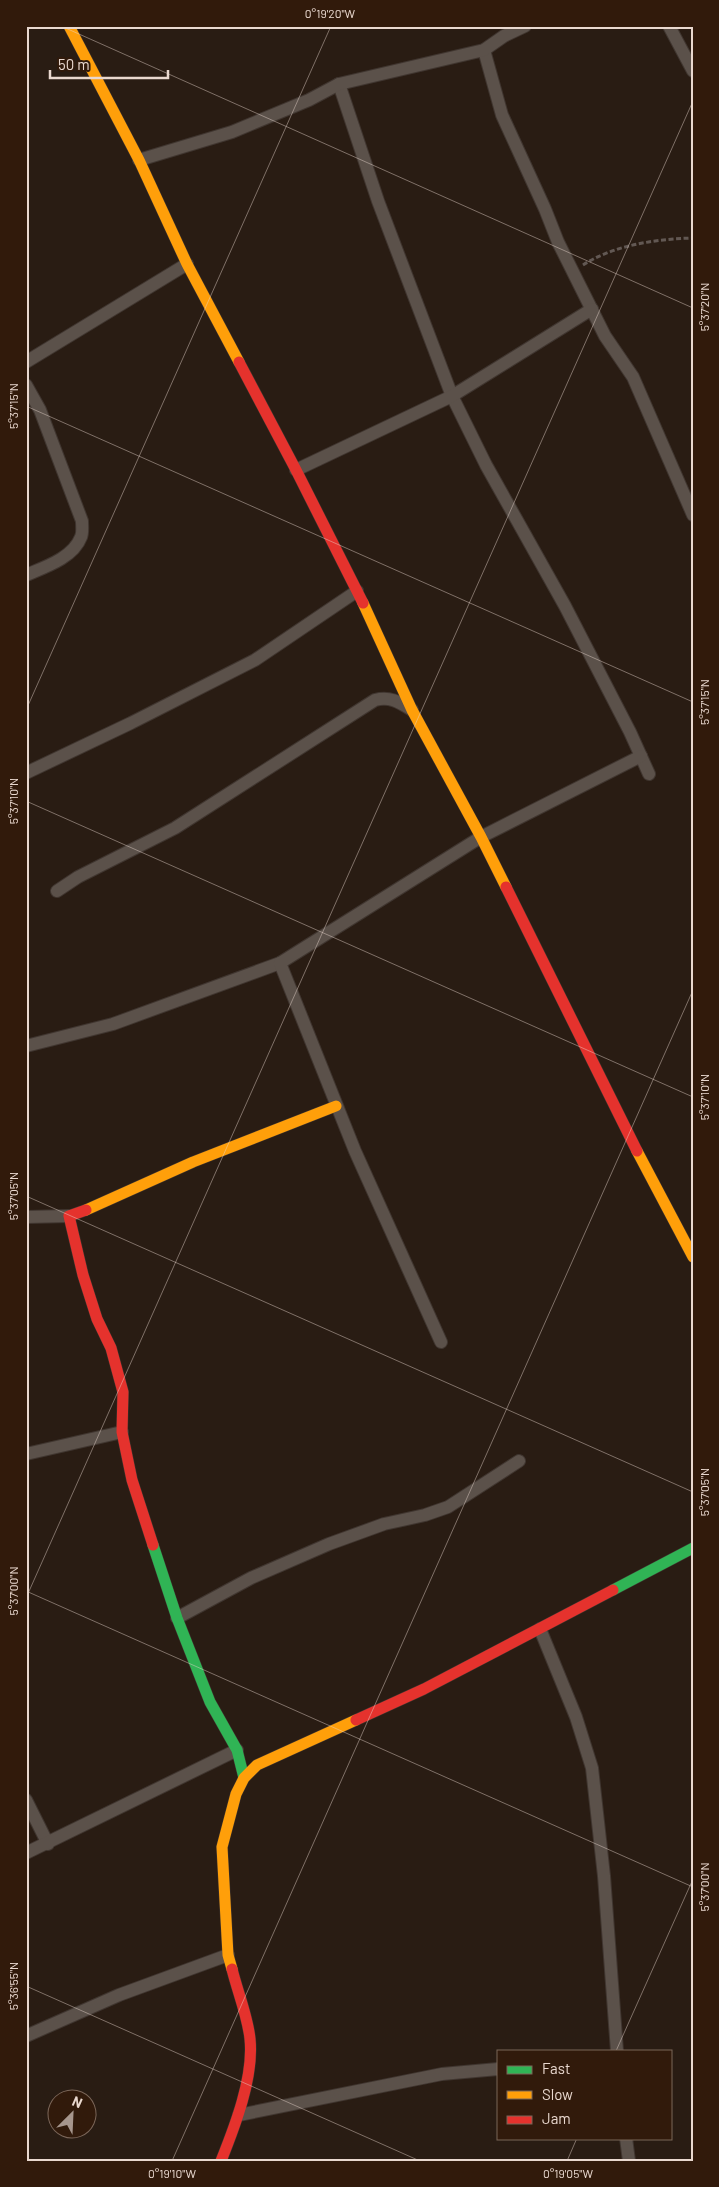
<svg xmlns="http://www.w3.org/2000/svg" width="719" height="2187" viewBox="0 0 719 2187" font-family="Barlow,sans-serif">
	<style>
		.lines { fill: none; stroke-linecap: round; stroke-linejoin: round }
		.street-casing { stroke: #403630; stroke-width: 14 }
		.fast-casing { stroke: #403630; stroke-width: 12 }
		.slow-casing { stroke: #403630; stroke-width: 12 }
		.jam-casing { stroke: #403630; stroke-width: 12 }
		.path { stroke: #625853; stroke-width: 3; stroke-dasharray: 5 2.5; stroke-linecap: butt }
		.street { stroke: #5b514a; stroke-width: 12 }
		.fast { stroke: #30b455; stroke-width: 11 }
		.slow { stroke: #ff9f0a; stroke-width: 11 }
		.jam { stroke: #e5322d; stroke-width: 11 }
		.ticks { fill: none; stroke: #e9d8cf; stroke-width: 1; stroke-opacity: 0.45 }
		.neatline { fill: none; stroke: #e9d8cf; stroke-width: 2 }
		.ticks-label { font-size: 12px; text-anchor: middle; fill: #e9d8cf }
	</style>
	<rect width="100%" height="100%" fill="#291c13"/>
	<g class="lines">
		<g class="street-casing">
			<g id="street">
				<polyline points="669,26 693,71"/>
				<polyline points="484,50 502,115 545,209 558,242 605,336 633,377 693,515"/>
				<polyline points="339,84 378,201 452,396 486,465 565,606 630,732 649,774"/>
				<polyline points="139,160 232,132 309,100 339,84 484,50 504,36 525,26"/>
				<polyline points="26,362 187,264"/>
				<path d="M26,385L40,410L82,521C82,526 83,533 81,537C73,558 45,567 26,575"/>
				<polyline points="296,470 452,396 592,309"/>
				<polyline points="26,773 131,723 255,660 357,591"/>
				<path d="M57,891L78,877L175,828L375,700C390,696 399,702 412,710"/>
				<polyline points="26,1046 113,1024 280,963"/>
				<polyline points="26,1217 69,1216"/>
				<polyline points="441,1342 355,1151 280,963 481,837 641,756"/>
				<polyline points="26,1454 122,1432"/>
				<polyline points="177,1618 251,1578 329,1544 384,1524 425,1515 448,1507 519,1461"/>
				<polyline points="540,1629 576,1717 592,1768 604,1876 617,2051"/>
				<polyline points="26,1800 48,1844"/>
				<polyline points="26,1853 237,1750"/>
				<polyline points="26,2036 119,1995 228,1955"/>
				<polyline points="239,2115 442,2074 498,2069"/>
				<polyline points="626,2138 629,2161"/>
			</g>
		</g>
		<g class="fast-casing">
			<g id="fast">
				<polyline points="153,1545 177,1618 210,1702 237,1750 244,1778"/>
				<polyline points="613,1590 693,1548"/>
			</g>
		</g>
		<g class="slow-casing">
			<g id="slow">
				<polyline points="69,26 139,160 187,264 239,362"/>
				<polyline points="363,603 412,710 481,837 506,887"/>
				<polyline points="637,1151 693,1257"/>
				<polyline points="86,1210 193,1162 336,1106"/>
				<polyline points="232,1969 228,1955 222,1847 236,1794 244,1778 257,1765 356,1720"/>
			</g>
		</g>
		<g class="jam-casing">
			<g id="jam">
				<polyline points="239,362 296,470 363,603"/>
				<polyline points="506,887 637,1151"/>
				<polyline points="86,1210 69,1216 83,1275 97,1319 111,1348 123,1392 122,1432 132,1480 153,1545"/>
				<polyline points="356,1720 424,1689 613,1590"/>
				<path d="M221,2161C235,2126 254,2077 250,2039C248,2017 237,1990 232,1969"/>
			</g>
		</g>
		<path class="path" d="M583,265C614,245 656,239 693,238"/>
		<use href="#street" class="street"/>
		<use href="#fast" class="fast"/>
		<use href="#slow" class="slow"/>
		<use href="#jam" class="jam"/>
	</g>
	<path class="ticks" d="M61,26L693,308M26,406L693,702M26,710L331,26M26,801L693,1097M26,1196L693,1492M26,1591L693,1887M26,1598L693,101M26,1986L420,2161M616,2051L693,1879M172,2161L693,990M567,2161L577,2138"/>
	<rect width="719" height="2187" fill="none" stroke="#311a0b" stroke-width="55"/>
	<rect x="497" y="2050" width="175" height="90" fill="#311a0b" stroke="#7b6659"/>
	<rect x="507" y="2066" width="25" height="8" fill="#30b455" stroke="#7b6659"/>
	<text x="542" y="2074" font-size="15" fill="#e9d8cf">Fast</text>
	<rect x="507" y="2091" width="25" height="8" fill="#ff9f0a" stroke="#7b6659"/>
	<text x="542" y="2100" font-size="15" fill="#e9d8cf">Slow</text>
	<rect x="507" y="2116" width="25" height="8" fill="#e5322d" stroke="#7b6659"/>
	<text x="542" y="2124" font-size="15" fill="#e9d8cf">Jam</text>
	<g transform="translate(72 2114) rotate(24)"><circle r="24" fill="#311a0b" stroke="#7b6659"/>
	<path d="M0-4L9 19L0 12L-9 19Z" fill="#a6968d"/>
	<text y="-8" font-size="14" font-weight="bold" text-anchor="middle" fill="#e9d8cf">N</text>
	</g>
	<path d="M50 70v8h118v-8" fill="none" stroke="#e9d8cf" stroke-width="2.5"/>
	<text x="58" y="70" font-size="15" fill="#e9d8cf" stroke="#311a0b" stroke-width="4" paint-order="stroke">50 m</text>
	<rect x="28" y="28" width="664" height="2132" class="neatline"/>
	<g class="ticks-label">
		<text x="330" y="18">0°19'20"W</text>
		<text transform="translate(705 307) rotate(-90)" y="4">5°37'20"N</text>
		<text transform="translate(14 406) rotate(-90)" y="4">5°37'15"N</text>
		<text transform="translate(705 702) rotate(-90)" y="4">5°37'15"N</text>
		<text transform="translate(14 801) rotate(-90)" y="4">5°37'10"N</text>
		<text transform="translate(705 1097) rotate(-90)" y="4">5°37'10"N</text>
		<text transform="translate(14 1196) rotate(-90)" y="4">5°37'05"N</text>
		<text transform="translate(705 1492) rotate(-90)" y="4">5°37'05"N</text>
		<text transform="translate(14 1591) rotate(-90)" y="4">5°37'00"N</text>
		<text transform="translate(705 1887) rotate(-90)" y="4">5°37'00"N</text>
		<text transform="translate(14 1986) rotate(-90)" y="4">5°36'55"N</text>
		<text x="172" y="2178">0°19'10"W</text>
		<text x="568" y="2178">0°19'05"W</text>
	</g>
</svg>
